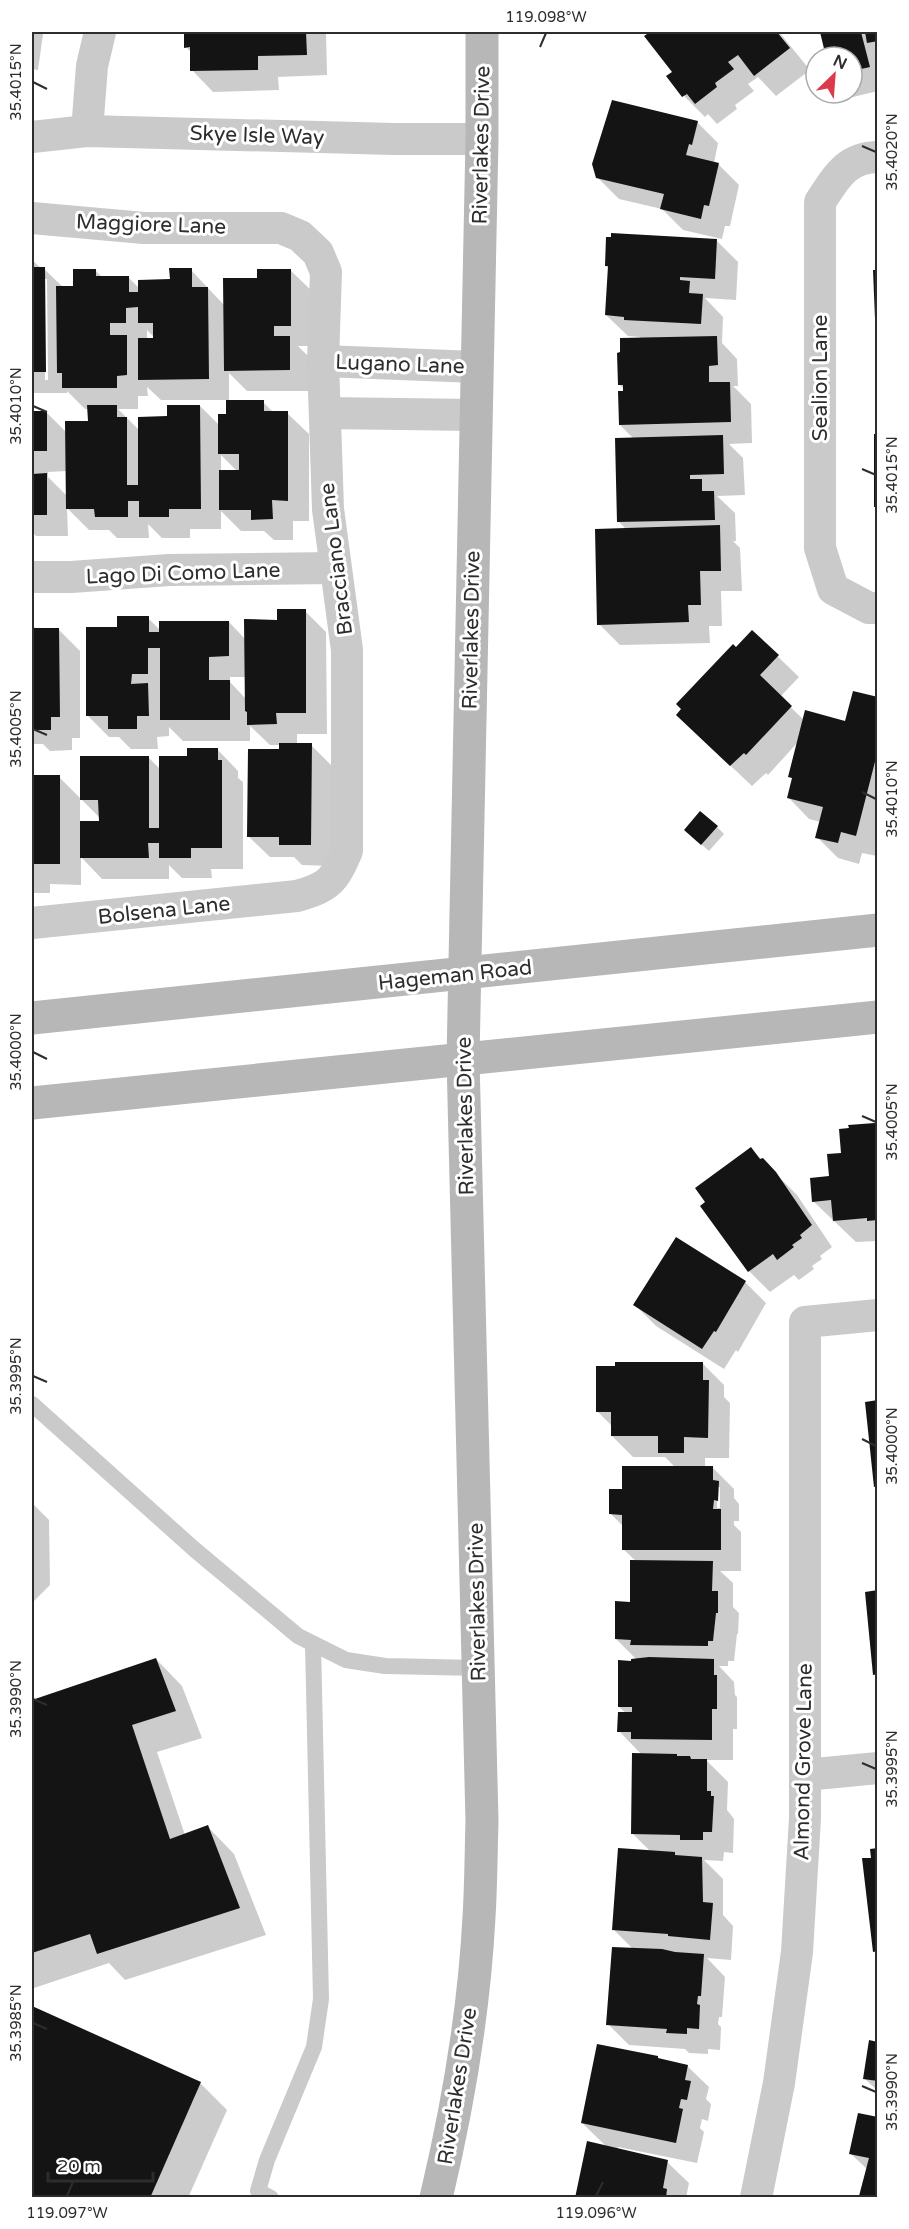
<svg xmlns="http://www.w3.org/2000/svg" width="909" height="2229" viewBox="0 0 909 2229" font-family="'Varela Round',sans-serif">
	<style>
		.shadow { fill: #0003; fill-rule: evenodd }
		.building { fill: #141414 }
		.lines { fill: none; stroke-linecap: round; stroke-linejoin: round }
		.service { stroke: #cacaca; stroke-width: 16 }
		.minor { stroke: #cacaca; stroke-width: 32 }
		.secondary { stroke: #b7b7b7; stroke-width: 33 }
		.ticks { fill: none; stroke: #2d2d2d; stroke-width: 2 }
		.labels { text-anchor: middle; stroke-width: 6; stroke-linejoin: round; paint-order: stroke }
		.street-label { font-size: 21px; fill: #2d2d2d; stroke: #fff }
		.neatline { fill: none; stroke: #2d2d2d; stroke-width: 2 }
		.ticks-label { font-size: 15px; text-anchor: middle; fill: #2d2d2d }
	</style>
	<rect width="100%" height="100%" fill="#fff"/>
	<g class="shadow">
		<polygon points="32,32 50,32 50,34 43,34 38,70 32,69"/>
		<polygon points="186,32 326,32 327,75 278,77 279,90 213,92 192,70 191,52 186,47"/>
		<polygon points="652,32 779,32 810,70 776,96 758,77 748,84 754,91 735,105 737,109 717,124 708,114 705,117 684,96 674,72 646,36"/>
		<polygon points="821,32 878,32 878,91 853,97 849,93 852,93 852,57 827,57"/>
		<polygon points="697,122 718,143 714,163 718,164 739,185 730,226 725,226 722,239 683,230 662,209 619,199 597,177"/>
		<polygon points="717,241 738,262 736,300 705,298 723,317 722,343 737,359 738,386 733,386 751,404 752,443 729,444 743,458 745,495 717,496 735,513 736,541 733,541 740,548 742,591 721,591 722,626 709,626 710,643 620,645 599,624 626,529 619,522 634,439 620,425 625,390 619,384 640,337 628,336 606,315 609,269 606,266"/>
		<path d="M32,260L42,269H44L63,287H74L95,270L102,277H128L139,288L171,281L191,270L225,306L258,279L290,270L312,291V346H298L311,359V391H247L229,373V402H263L274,413H287L309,434V521H293V540H274L264,531H241L221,511V529H190V538H162L148,524L149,538H117L109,530H89L67,508L68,536H36L32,532V412H46L67,433L89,422V409H85L67,391V393H32ZM44,279H47L48,380H45ZM147,330L156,339H147ZM147,387L161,400H228V415L220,426L200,406L139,430L118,409H138V396H148ZM221,455L238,472H221ZM67,471V496L48,477V472Z"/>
		<path d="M305,611L326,632L327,734H297V745H311L332,766L331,866L302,865L294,857H270L248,836L280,751V745H270L250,726V741H183L169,727V736L157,737L158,749H131L119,737H109L88,716L119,628L148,618L160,630L229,622L246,640L278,621ZM230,677H246V699L230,682Z"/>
		<polygon points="32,624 37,630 59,630 80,651 80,738 72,738 72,750 50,751 43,744 32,744"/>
		<polygon points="752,632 799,677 780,697 804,720 846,722 878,699 877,856 862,853 859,864 838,858 817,837 821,822 809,819 788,797 793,779 790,776 798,742 768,775 766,773 752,786 699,736 736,649"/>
		<path d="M217,749L238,771V778L243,782V869H211L212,878H182L169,865V879H102L81,857V885L50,884V893H32V777H59L81,799L148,757L161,770L189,757ZM80,798L100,818V822H80Z"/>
		<polygon points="717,827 724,834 709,851 693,837"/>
		<polygon points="875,1125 878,1127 878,1241 856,1242 813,1201 831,1177 843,1154"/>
		<polygon points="751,1149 797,1195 832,1247 820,1256 822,1259 812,1266 814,1269 799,1280 794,1275 770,1292 749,1271 702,1206"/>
		<polygon points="745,1282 766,1303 738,1352 736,1350 724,1369 656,1326 635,1305"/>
		<path d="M703,1364L724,1385V1397L730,1403L729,1458H705V1467L713,1468L734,1489V1498L739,1504V1521H734V1525L741,1532V1571H720L733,1583V1607L739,1613L738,1634H737L734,1661H728V1666H719L734,1682L735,1695L737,1697V1729H733V1760H706L728,1782L727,1810L734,1819L733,1853L724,1852L723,1861L704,1860L723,1879V1915L733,1926L731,1960L707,1958L725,1977L722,2017H719L718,2024L721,2027L720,2050L708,2049V2054L689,2053L685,2049L629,2045L608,2024L634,1950L614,1930L651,1852L633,1834L642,1755L619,1731L626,1713L619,1707L632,1663L637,1660L616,1639L631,1603L637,1562L623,1549L624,1527L611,1514L623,1491L675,1467L665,1457H633L612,1436V1426L597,1411ZM717,1487H720V1508H717Z"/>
		<polygon points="32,1503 49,1520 50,1585 32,1603"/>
		<polygon points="156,1659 182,1686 202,1738 157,1752 185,1835 208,1827 234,1854 266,1935 125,1980 109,1963 34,1988 32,1986 32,1701"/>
		<polygon points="32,2007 201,2084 227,2110 188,2198 32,2198"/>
		<polygon points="878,2043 878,2091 865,2079"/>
		<polygon points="658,2058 661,2061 687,2066 709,2087 706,2099 711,2104 708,2121 702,2119 700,2128 704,2132 697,2163 618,2147 617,2150 667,2162 689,2183 686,2198 576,2198 607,2147 582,2123"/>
		<polygon points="878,2118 878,2198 863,2198 861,2195 868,2170 851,2154"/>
	</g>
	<g class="building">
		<polygon points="184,32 306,32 307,55 258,56 258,70 190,71 190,47 184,48"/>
		<polygon points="650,32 777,32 790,48 754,76 738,55 728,62 734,69 715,83 717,87 695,104 687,94 682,97 666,76 672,72 644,36"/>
		<polygon points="820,32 861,32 870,67 852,71 852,57 826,57"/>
		<polygon points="865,32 878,32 878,41 867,43"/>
		<polygon points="612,100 698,121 692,145 689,144 686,155 719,163 709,206 704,205 701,219 660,209 664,194 596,178 592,164"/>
		<polygon points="611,233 717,239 715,279 680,277 680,280 690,281 689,293 703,294 701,324 624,320 624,317 605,315 608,266 605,266 606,237 611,237"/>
		<polygon points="32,259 34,259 34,267 45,267 46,372 32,372"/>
		<polygon points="169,268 192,268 192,287 208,287 209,379 138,380 138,338 153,338 153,323 138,323 138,307 126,308 126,323 110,323 110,335 127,335 127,375 117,376 117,388 62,388 62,373 57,373 56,286 73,286 73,269 96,269 96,276 129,276 129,292 138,292 138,280 170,279"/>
		<polygon points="257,269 291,269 291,326 274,326 274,336 290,336 290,370 224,371 223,278 257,278"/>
		<polygon points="873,270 878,270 878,343 876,343"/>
		<polygon points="717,336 718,365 709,366 709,382 730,382 731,422 619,425 618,391 623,391 623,385 618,385 617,353 620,352 620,338"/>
		<polygon points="226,400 264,400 264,411 288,411 288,501 272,500 273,519 251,520 251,510 219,510 219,470 239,470 239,454 218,454 218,414 226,414"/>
		<polygon points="87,405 117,405 117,417 127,417 127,485 138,485 138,417 167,416 167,405 200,405 201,509 169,509 169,517 139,517 139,501 128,501 128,517 95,517 94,509 66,509 65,421 88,421"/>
		<rect x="32" y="411" width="15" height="40"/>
		<rect x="874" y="434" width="4" height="73"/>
		<polygon points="723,435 724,474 690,475 690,479 702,479 702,491 714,491 715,520 617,522 615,438"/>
		<polygon points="47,473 47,515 32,515 32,474"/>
		<polygon points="720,525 721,571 700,571 701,605 688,605 689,622 597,625 595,529"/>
		<polygon points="277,609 306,609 306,713 276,713 277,724 247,725 247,712 245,711 244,619 277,620"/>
		<polygon points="117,616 149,616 149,632 159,632 159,621 229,621 229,656 209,657 209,680 230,680 230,720 160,720 160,648 148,648 148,674 132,674 131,684 148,683 149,716 137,716 137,729 108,729 108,716 86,716 86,627 117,627"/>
		<polygon points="32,628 59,628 60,717 51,717 51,730 32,730"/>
		<polygon points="752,630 779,655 760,675 792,706 746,755 744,753 730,766 676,715 681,709 676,704 733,644 736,647"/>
		<polygon points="853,691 878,697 878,750 856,836 841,832 838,843 815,838 823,807 787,798 792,778 788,777 805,710 845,721"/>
		<polygon points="279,743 312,743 311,845 279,845 279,837 247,837 248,749 279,749"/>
		<polygon points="187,748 218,748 218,760 222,760 222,848 191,848 191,858 159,858 159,843 148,843 149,858 80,858 80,821 99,821 98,800 80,800 80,756 149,756 149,828 159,828 159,756 187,756"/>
		<rect x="32" y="775" width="28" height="89"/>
		<polygon points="700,811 718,826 701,845 684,830"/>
		<polygon points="875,1123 875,1126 878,1125 878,1220 867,1221 867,1218 833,1221 831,1200 812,1202 810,1178 829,1176 827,1154 841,1153 839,1129 849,1128 848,1125"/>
		<polygon points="751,1147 760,1159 763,1158 776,1172 812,1225 800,1235 802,1238 792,1245 794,1247 777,1260 773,1254 748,1272 700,1206 705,1202 695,1188"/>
		<polygon points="676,1237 746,1281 716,1332 714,1331 702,1349 633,1305"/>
		<polygon points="615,1362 703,1362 703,1380 709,1380 708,1438 684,1437 684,1453 658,1453 658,1436 611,1436 611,1412 596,1412 596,1366 615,1366"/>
		<polygon points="878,1400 878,1486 874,1487 865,1402"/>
		<polygon points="622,1466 713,1466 713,1480 719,1481 718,1501 714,1500 713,1509 721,1509 721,1550 622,1550 622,1515 609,1514 609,1489 622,1489"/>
		<polygon points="630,1560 713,1561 712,1591 718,1591 718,1613 716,1613 713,1641 708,1641 708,1646 630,1645 631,1640 615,1639 615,1601 630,1602"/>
		<polygon points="878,1590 878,1674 873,1675 865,1592"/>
		<polygon points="649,1657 714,1659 714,1675 717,1675 717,1709 712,1709 712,1740 631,1739 631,1732 617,1732 618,1712 632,1712 632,1707 618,1707 618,1660 631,1661 631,1659"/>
		<polygon points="156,1658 176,1711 132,1725 170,1839 208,1825 240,1908 97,1954 90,1934 32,1953 32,1700"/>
		<polygon points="632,1753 677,1754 677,1756 690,1756 691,1759 707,1759 707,1791 711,1791 711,1796 714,1796 712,1832 703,1832 703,1840 680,1840 680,1835 631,1834"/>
		<polygon points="618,1848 675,1852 675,1855 702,1857 703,1902 713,1903 710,1940 668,1936 668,1934 612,1930"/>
		<polygon points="878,1848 878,1951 873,1952 862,1858 871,1858 870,1849"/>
		<polygon points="612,1947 662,1949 675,1952 704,1954 701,1996 698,1996 697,2004 700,2005 699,2029 687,2028 687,2034 666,2033 667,2029 606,2025"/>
		<polygon points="32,2006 201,2082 150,2198 32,2198"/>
		<polygon points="869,2040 878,2042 878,2081 863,2079"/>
		<polygon points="597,2044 658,2056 658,2058 688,2065 685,2080 691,2081 687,2100 681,2099 679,2108 683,2109 676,2143 581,2123"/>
		<polygon points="858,2113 878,2117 878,2198 859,2196 869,2158 849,2154"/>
		<polygon points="587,2141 668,2160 663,2188 667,2189 666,2198 575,2198"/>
	</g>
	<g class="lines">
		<g class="service">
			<polyline points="32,1404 194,1549 298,1636 346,1660 385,1666 478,1668"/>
			<polyline points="271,2198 258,2191 267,2160 314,2047 321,1999 313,1644"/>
		</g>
		<g class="minor">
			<polyline points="87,131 92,66 100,32"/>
			<polyline points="32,137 87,131 394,139 482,139"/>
			<path d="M878,157C846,157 835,179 820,202V548L833,589L869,608H878"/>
			<path d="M32,218L144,228H281L300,236L318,253L326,272L323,361L328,509L347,650V851C334,881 329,887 297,896L32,923"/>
			<polyline points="323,361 476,367"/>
			<polyline points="325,413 475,415"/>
			<polyline points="32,577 71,577 169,570 335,568"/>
			<polyline points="805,1775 878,1768"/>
			<polyline points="756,2198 779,2083 797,1952 805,1818 805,1322 878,1315"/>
		</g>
		<g class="secondary">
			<polyline points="32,1018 878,930"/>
			<polyline points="32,1103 878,1017"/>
			<path d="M436,2198C458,2106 474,2012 479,1917C481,1885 481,1853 482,1821L463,1059L482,139V32"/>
		</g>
	</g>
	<path class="ticks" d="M540,47L546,33M33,82L47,89M862,146L876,152M33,406L47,412M862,469L876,475M33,729L47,735M862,792L876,799M33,1052L47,1059M862,1116L876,1122M33,1376L47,1382M862,1439L876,1446M33,1699L47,1705M862,1763L876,1769M33,2023L47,2029M862,2086L876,2092M67,2196L73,2182M596,2196L603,2182"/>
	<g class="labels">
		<g class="street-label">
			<text transform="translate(257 135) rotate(2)" y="7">Skye Isle Way</text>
			<text transform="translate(481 145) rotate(-89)" y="7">Riverlakes Drive</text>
			<text transform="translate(151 224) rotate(2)" y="7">Maggiore Lane</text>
			<text transform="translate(400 364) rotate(2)" y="7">Lugano Lane</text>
			<text transform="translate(820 378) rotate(-90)" y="7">Sealion Lane</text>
			<text transform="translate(336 559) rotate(-97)" y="7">Bracciano Lane</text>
			<text transform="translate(183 573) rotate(-2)" y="7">Lago Di Como Lane</text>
			<text transform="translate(471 630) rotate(-89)" y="7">Riverlakes Drive</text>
			<text transform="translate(164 910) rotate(-6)" y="7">Bolsena Lane</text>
			<text transform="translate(455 975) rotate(-6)" y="7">Hageman Road</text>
			<text transform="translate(465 1116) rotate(-91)" y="7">Riverlakes Drive</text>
			<text transform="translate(477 1602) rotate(-91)" y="7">Riverlakes Drive</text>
			<text transform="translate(803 1762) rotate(-89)" y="7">Almond Grove Lane</text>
			<text transform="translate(457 2086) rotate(-81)" y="7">Riverlakes Drive</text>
		</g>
	</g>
	<rect width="909" height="2229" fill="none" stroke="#ffffff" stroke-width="66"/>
	<g transform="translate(834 75) rotate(25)"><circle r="28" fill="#ffffff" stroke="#ababab" stroke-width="1.5"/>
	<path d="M0-4.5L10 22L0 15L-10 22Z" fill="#da3a4a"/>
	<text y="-9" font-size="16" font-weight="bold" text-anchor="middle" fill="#2d2d2d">N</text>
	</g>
	<path d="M48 2172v9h105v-9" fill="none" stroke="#2d2d2d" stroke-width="3"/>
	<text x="57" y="2172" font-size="18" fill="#2d2d2d" stroke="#ffffff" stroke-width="4.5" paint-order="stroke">20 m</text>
	<rect x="33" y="33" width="843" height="2163" class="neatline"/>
	<g class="ticks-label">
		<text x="546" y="22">119.098°W</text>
		<text transform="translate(16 82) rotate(-90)" y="5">35.4015°N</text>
		<text transform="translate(892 152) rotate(-90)" y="5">35.4020°N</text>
		<text transform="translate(16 406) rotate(-90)" y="5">35.4010°N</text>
		<text transform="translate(892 475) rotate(-90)" y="5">35.4015°N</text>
		<text transform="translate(16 729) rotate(-90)" y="5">35.4005°N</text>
		<text transform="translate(892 799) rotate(-90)" y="5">35.4010°N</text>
		<text transform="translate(16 1052) rotate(-90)" y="5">35.4000°N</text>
		<text transform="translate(892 1122) rotate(-90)" y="5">35.4005°N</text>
		<text transform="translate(16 1376) rotate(-90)" y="5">35.3995°N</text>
		<text transform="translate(892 1446) rotate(-90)" y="5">35.4000°N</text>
		<text transform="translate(16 1699) rotate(-90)" y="5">35.3990°N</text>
		<text transform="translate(892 1769) rotate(-90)" y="5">35.3995°N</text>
		<text transform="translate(16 2023) rotate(-90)" y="5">35.3985°N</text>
		<text transform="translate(892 2092) rotate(-90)" y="5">35.3990°N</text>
		<text x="67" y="2218">119.097°W</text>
		<text x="596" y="2218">119.096°W</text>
	</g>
</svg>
